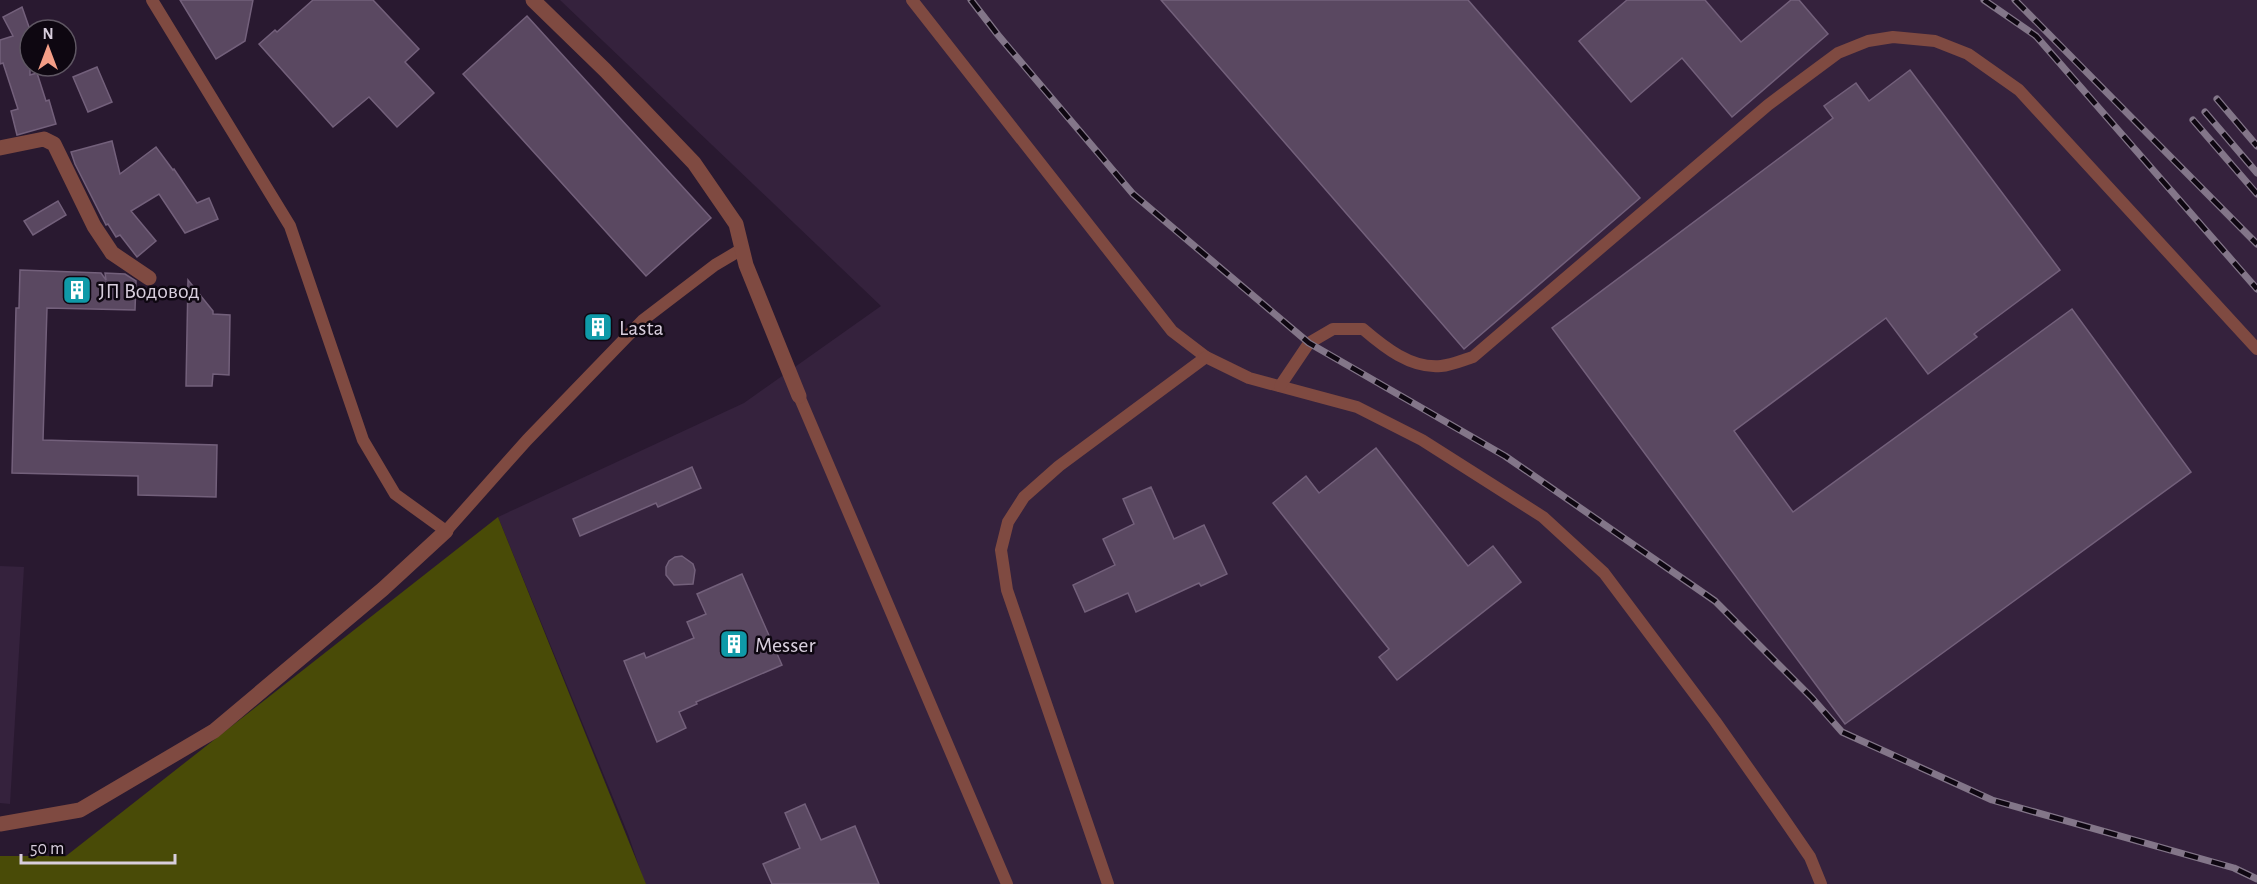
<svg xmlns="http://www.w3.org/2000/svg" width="2257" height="884" viewBox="0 0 2257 884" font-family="'Alegreya Sans',sans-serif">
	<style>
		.built { fill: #35223d }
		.forest { fill: #494b07 }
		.building { fill: #5a4861; stroke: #73607b; stroke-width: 1.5 }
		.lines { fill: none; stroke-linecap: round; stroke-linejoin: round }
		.service { stroke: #7f4a41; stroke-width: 12 }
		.minor { stroke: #7f4a41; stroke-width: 15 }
		.rail-casing { stroke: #837689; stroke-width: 7 }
		.rail { stroke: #0e0711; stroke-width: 4.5; stroke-dasharray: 14; stroke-linecap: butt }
		.labels { text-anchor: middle; stroke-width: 5; stroke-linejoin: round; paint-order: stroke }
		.poi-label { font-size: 22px; fill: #d8cedd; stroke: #0e0711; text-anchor: start }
	</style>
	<rect width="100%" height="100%" fill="#291930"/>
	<g class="built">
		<polygon points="560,0 2257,0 2257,884 645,884 628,834 498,517 744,403 881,306"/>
		<polygon points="0,566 24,567 10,804 0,803"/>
	</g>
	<polygon class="forest" points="498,517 646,884 0,884 0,856 66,856"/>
	<g class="building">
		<polygon points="180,0 253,0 245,41 216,59"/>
		<polygon points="313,0 373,0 419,49 405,62 434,93 397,127 369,97 333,127 259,44 275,30 277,32"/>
		<polygon points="1161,0 1468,0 1640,198 1464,349"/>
		<polygon points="1627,0 1705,0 1741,42 1791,0 1799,0 1828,34 1732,117 1682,58 1631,102 1579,41"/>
		<polygon points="22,7 30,30 30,75 37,73 46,101 49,100 56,124 17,135 11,111 18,109 3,63 0,64 0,40 13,36 3,17"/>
		<polygon points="527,16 711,218 646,276 463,74"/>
		<polygon points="97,67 112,102 88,112 73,77"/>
		<polygon points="1910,70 2060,270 1974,334 1977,337 1928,374 1886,318 1734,431 1793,512 2072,309 2191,472 1845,724 1552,328 1833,118 1824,106 1856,83 1869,101"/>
		<polygon points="112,141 120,174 156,147 173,170 174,169 197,203 209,198 218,219 185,233 159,194 131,211 156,241 137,257 120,235 116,237 108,224 106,225 75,164 71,152"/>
		<polygon points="58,201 66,215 33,235 24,221"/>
		<polygon points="20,270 101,273 106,280 105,273 125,274 136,281 135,310 47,308 43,440 217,445 216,497 138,495 138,476 12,473 16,308 19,308"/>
		<polygon points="188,280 213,311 213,314 230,315 229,375 213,374 212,386 186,386"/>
		<polygon points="1376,448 1468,566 1493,546 1521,582 1397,680 1379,657 1389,649 1273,503 1306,476 1319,493"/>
		<polygon points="692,467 701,488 658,507 656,503 580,536 573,519"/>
		<polygon points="1151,487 1174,539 1204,525 1227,574 1201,586 1199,583 1136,612 1128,593 1085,612 1073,585 1115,565 1103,539 1134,524 1123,499"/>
		<polygon points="682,556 693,564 695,570 693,584 674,585 666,575 666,567 669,561 675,557"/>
		<polygon points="742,574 782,665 696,702 697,704 679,712 686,728 657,742 624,661 644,653 646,658 694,638 687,622 706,614 697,594"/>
		<polygon points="805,804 821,840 855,826 879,884 772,884 763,864 800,848 785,813"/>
	</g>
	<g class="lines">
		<g class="service">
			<polyline points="152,0 290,226 363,440 395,494 446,531 527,440 643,320 715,265 742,249"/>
			<polyline points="912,0 1172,331 1206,357 1249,378 1357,407 1422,440 1543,517 1604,573 1715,721 1777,809 1810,857 1821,884"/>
			<path d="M1280,386L1309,343L1333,329H1363C1384,347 1411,369 1441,366C1452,365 1463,360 1473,357L1768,105L1838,53L1868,41L1893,37L1935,41L1968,54L2019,90L2257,349"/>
			<polyline points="799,396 1007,884"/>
			<polyline points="1108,884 1007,590 1001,550 1008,522 1024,497 1059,466 1206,357"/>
		</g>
		<g class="minor">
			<polyline points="533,0 605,70 694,163 736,224 746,265 799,396"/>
			<polyline points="0,148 44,139 54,144 94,226 112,253 149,278"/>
			<polyline points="0,824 80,810 214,731 383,589 446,531"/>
		</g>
		<g class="rail-casing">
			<g id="rail">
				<polyline points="971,0 998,35 1133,194 1309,343 1505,456 1715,601 1812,698 1842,732 1992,800 2234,868 2257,879"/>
				<polyline points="1984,0 2036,36 2257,289"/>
				<polyline points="2015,0 2257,244"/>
				<polyline points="2217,99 2257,146"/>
				<polyline points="2205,112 2257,173"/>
				<polyline points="2193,120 2257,194"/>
			</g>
		</g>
		<use href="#rail" class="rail"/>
	</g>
	<defs>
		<g id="building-square" transform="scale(1.5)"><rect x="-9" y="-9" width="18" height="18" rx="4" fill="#0f9aa8" stroke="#0e0711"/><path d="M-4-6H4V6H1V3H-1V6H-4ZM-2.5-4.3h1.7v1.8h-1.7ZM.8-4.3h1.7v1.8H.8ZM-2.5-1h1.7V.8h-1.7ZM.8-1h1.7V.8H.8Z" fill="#fff"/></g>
	</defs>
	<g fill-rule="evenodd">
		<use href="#building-square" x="77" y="290"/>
		<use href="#building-square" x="598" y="327"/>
		<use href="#building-square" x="734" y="644"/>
	</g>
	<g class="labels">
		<g class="poi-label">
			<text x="98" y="298">ЈП Водовод</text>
			<text x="619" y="335">Lasta</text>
			<text x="755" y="652">Messer</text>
		</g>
	</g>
	<g transform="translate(48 48)"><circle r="28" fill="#0e0711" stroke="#5f5763" stroke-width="1.5"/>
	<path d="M0-4.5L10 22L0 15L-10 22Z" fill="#f49e87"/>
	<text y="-9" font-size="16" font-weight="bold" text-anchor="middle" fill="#d8cedd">N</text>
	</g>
	<path d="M21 854v9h154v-9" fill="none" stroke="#d8cedd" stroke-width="3"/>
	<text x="30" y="854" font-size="18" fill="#d8cedd" stroke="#0e0711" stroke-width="4.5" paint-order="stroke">50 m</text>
</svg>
